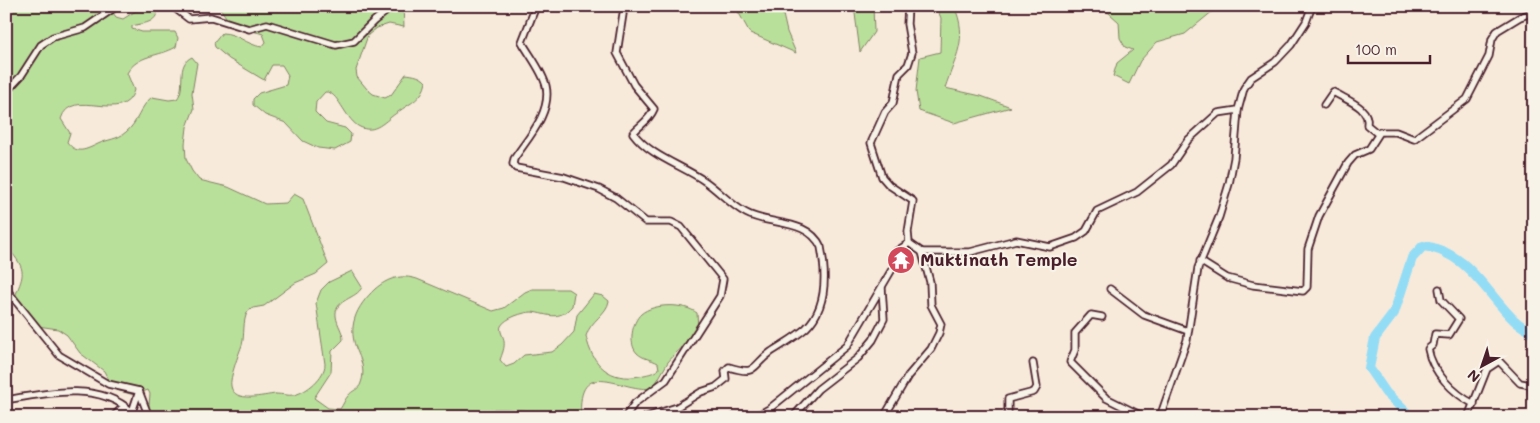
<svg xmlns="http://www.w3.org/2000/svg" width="1540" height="423" viewBox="0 0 1540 423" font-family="Mali,sans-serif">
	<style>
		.green { fill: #b9e09b; stroke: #828063 }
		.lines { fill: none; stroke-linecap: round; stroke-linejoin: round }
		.river { stroke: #93dcf5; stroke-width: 10 }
		.minor-casing { stroke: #4a1f2b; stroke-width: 9 }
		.minor { stroke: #f7f3e8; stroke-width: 5.5 }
		.labels { text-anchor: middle; stroke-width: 4.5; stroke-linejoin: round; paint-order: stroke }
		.poi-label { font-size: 18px; font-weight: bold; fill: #4a1f2b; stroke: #f7f3e8; text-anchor: start }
	</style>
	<rect width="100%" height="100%" fill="#f7eadb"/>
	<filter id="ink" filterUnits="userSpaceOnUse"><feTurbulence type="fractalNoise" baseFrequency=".02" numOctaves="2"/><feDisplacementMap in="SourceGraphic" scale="10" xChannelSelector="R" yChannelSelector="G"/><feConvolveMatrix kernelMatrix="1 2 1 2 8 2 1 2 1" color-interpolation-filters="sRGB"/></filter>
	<g filter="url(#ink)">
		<g class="green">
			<path d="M6,6H108L116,17L123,19L142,7H148L157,14C153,24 142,23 132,26V29L142,32H175L178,38L176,47C159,57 138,54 127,73L134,90C125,126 71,85 61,119L70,133L67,142C77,155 85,150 98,144C108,139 117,140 126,132C138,123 140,106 152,97L169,100L177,99C187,86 175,65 192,57L197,63L192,93L194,109L187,127L185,144L186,159L192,171L199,180L228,187L265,204L286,203L294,194L303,199L328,264L316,274L295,283L264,306L253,308L248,311C242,321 245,335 242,345C239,353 229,379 231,386C234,404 264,395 276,394C282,394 288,396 294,395C307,392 325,377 325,364L316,303L321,290L329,282L352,271L362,287C357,299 334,299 336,316C337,325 343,331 343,340L332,351L331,372L314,398L328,408L340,409C343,405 345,399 348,396C352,390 359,390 361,383C365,372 362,362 358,353C346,327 356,307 375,289C388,278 401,274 417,279L493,311L504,308L525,292L532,289H568L574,293L572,306C558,322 548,314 532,312C524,312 505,318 501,326C499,331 504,337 504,341C505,348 502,354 500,360L506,367L514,364L524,355L552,352L562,345L574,332L577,315L594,294L603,296L609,301C607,314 590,321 586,336C592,365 610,382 640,376C647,374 653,374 659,369L658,363C651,359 643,359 637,353C628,344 632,322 641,314C654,303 684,303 697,313L698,328L668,362L653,388C624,394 576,353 581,417H548L534,411L506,409H494L484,417H148L150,394L148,390L134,395L113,389L104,371L80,353L67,335L58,329L38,326L15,297C22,277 28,272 12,253H6Z"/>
			<path d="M219,6H403L404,27L389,24L377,28L368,35L356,70L357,77L367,89L373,94L385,98L391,95L406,74C414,75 421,76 426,82C423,99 410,103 398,112C385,120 375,136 358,126C344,117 338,91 325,92L316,102L315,112L326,123L345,128L351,134L350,142L335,150L318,148L303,141L286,123L265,115L253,105V99L259,93L286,85L288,75L282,65H272L264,80L229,59L215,47L214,43L222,33C237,33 247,45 262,47L266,42L263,34C238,26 234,32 219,6Z"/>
			<polygon points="735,6 781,6 787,32 796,53 750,33"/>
			<polygon points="854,6 873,6 874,32 860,52"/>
			<path d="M936,6H954C969,39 955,57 945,88L981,96L1011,107L954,123L919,111L916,91L920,57L940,52L941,18Z"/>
			<polygon points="1097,6 1219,6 1185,34 1157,42 1140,61 1129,84 1113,76 1117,63 1133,50 1125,47 1120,38 1119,22 1109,13"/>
		</g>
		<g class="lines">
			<path class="river" d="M1408,417L1407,413L1386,393L1369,368L1375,338L1394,313L1412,258L1423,246C1467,251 1486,293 1514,320C1520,326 1528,329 1534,334"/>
			<g class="minor-casing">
				<g id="minor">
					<polyline points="172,6 189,19 211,17 249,29 267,24 336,45 354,41 374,21 393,6"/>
					<path d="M536,6L522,42C530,56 543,72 546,86C552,113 527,139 514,159L513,164L516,168L564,177L599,189L616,198L646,222H671L681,227L723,279L720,296L666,380L635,403L625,417"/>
					<polyline points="908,6 907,24 912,53 908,65 899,74 893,103 885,112 871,143 882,177 889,185 913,201 908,232 909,243"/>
					<path d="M623,14L617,53L634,85L654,109C649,121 641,124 633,133C651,157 682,165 706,182C720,192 731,205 746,213C769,226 808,218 821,247C826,273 828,307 806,328C796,337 783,344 771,352C750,367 758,376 729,367L725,371L726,379L716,387L701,392L677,407L646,417"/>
					<polyline points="6,92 21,76 41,45 53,37 85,28 117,6"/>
					<path d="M1324,105L1333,92L1337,94C1349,101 1370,108 1367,125L1378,134"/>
					<polyline points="1200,261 1227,278 1253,285 1303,291 1307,287 1308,249 1319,216 1348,163 1355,155 1369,149 1380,132 1396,132 1414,139 1467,99 1489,56 1492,39 1497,31 1520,17 1534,12"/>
					<polyline points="6,289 59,355 108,384 139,391"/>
					<polyline points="1110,289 1144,315 1188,331"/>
					<path d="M1439,289L1441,300L1459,319L1449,335L1435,334L1433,345L1428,349C1432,372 1454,394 1474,404"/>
					<polyline points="1102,317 1091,315 1075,333 1075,350 1070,362 1106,398 1144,417"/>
					<polyline points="139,391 149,417"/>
					<path d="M6,400C46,393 99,381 132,412"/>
					<polyline points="113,417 121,409 132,412 139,391"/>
					<polyline points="734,417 760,414 769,409 847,346 894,266 897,251 909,243 922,252 970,252 1016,240 1050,247 1076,238 1086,231 1097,211 1137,192 1171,165 1188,140 1218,113 1238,110"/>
					<polyline points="793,417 818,389 858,358 873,340 884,319 882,288"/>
					<polyline points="884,417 908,376 931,349 939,333 941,324 931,305 930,282 922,252"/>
					<polyline points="1008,417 1008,399 1034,392 1037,387 1033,363"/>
					<polyline points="1160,417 1187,340 1198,268 1219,217 1229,184 1234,158 1238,110 1244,88 1251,78 1275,62 1291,45 1306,22 1312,6"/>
					<polyline points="1468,417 1487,369 1499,361 1520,383 1531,385 1533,399"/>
				</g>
			</g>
			<use href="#minor" class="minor"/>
		</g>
	</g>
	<defs>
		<g id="temple-disc" transform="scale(1.4375)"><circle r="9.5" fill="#d1495b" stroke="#f7f3e8"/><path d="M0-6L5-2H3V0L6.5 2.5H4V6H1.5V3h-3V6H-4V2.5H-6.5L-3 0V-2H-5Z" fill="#fff"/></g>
	</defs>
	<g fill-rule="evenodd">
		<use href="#temple-disc" x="901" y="260"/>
	</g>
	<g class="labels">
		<g class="poi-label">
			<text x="920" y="266">Muktinath Temple</text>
		</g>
	</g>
	<rect width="1540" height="423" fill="none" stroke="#f7f3e8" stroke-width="25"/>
	<rect x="12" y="12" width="1515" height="398" fill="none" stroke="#4a1f2b" stroke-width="2" filter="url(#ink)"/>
	<g transform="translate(1482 366) rotate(220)" stroke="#f7f3e8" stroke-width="4" paint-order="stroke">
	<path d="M0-4L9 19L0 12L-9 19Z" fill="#4a1f2b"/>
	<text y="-8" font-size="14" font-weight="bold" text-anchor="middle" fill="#4a1f2b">N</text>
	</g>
	<path d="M1348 55v8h82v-8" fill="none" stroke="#4a1f2b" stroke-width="2.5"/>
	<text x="1355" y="55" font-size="15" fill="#4a1f2b" stroke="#f7f3e8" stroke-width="4" paint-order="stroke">100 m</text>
</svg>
